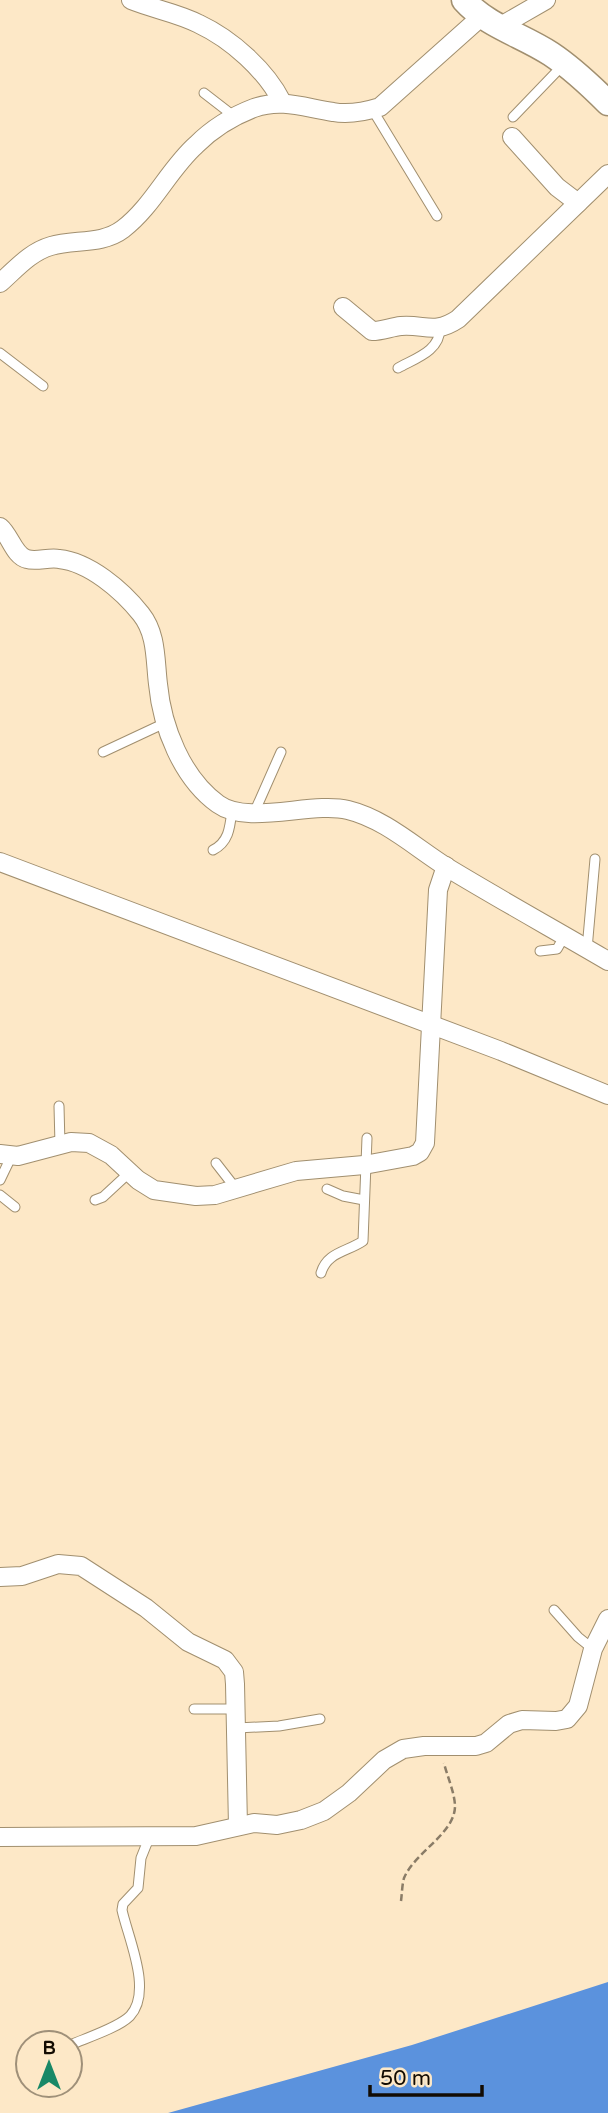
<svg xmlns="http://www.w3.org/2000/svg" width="608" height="2113" viewBox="0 0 608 2113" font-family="'Varela Round',sans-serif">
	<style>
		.water { fill: #5b92dd }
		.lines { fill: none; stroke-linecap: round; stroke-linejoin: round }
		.lane-casing { stroke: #a18f6f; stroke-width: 11 }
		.street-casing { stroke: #a18f6f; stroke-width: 20 }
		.secondary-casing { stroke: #a18f6f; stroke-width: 27 }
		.path { stroke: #8a7c67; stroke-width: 2.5; stroke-dasharray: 7 3.5; stroke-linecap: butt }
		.lane { stroke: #fff; stroke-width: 9 }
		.street { stroke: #fff; stroke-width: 18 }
		.secondary { stroke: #fff; stroke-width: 24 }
	</style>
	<rect width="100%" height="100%" fill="#fde8c7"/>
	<polygon class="water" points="608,1982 608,2113 168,2113 412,2045"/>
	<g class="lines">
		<g class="lane-casing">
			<g id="lane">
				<polyline points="204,93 235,117"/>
				<polyline points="372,109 437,216"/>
				<polyline points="513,117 563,65"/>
				<polyline points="0,353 43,386"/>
				<path d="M398,368C416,358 440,351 440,328"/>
				<polyline points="103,752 165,723"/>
				<polyline points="254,813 281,752"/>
				<path d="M213,850C229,842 230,827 232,810"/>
				<polyline points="587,949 595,859"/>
				<polyline points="540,951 557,949 561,942 561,934"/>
				<polyline points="59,1106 60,1145"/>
				<polyline points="216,1163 237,1190"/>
				<polyline points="0,1180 12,1155"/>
				<polyline points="327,1189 343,1196 364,1200"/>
				<polyline points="0,1195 15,1207"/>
				<polyline points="95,1200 103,1197 130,1172"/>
				<path d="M321,1273C327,1252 347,1252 363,1241L367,1138"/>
				<polyline points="554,1610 578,1637 593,1649"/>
				<polyline points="194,1709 236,1709"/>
				<polyline points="237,1728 279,1726 320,1719"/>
				<path d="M70,2045C86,2038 118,2028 130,2016C153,1991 128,1938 122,1910L123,1904L138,1888L141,1858L149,1838"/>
			</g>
		</g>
		<g class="street-casing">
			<g id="street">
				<path d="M131,0C153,9 178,13 199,24C231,39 266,70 282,102"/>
				<polyline points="499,27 546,0"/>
				<polyline points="512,137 557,187 578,203"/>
				<path d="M0,283C16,269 30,252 51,246C74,239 102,245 123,229C153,206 169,169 196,145C212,129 233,116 254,108C282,98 305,108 333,112C349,115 364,112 380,107L482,16"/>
				<path d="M343,307L372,331C382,331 391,327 401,326C425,324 434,335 458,319L608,174"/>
				<path d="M0,527C10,535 14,556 27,559C36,562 49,557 59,559C89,562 122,590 141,614C157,634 155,660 158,684C162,727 182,778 218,804C248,826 312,801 348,810C385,819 416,848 448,868C501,900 555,930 608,961"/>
				<polyline points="0,862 501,1051 608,1095"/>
				<polyline points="0,1154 18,1156 71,1142 89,1143 111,1155 138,1180 154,1190 196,1196 215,1195 296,1171 364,1165 413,1156 420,1152 425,1143 438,890 446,866"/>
				<polyline points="0,1577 22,1576 58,1564 81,1566 146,1608 188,1642 225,1660 234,1672 235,1684 238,1826"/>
				<polyline points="0,1837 196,1836 254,1823 277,1825 301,1820 324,1811 349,1793 384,1760 403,1749 424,1746 476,1746 486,1743 509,1724 522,1720 556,1721 567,1719 578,1706 593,1649 608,1619"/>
			</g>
		</g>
		<g class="secondary-casing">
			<path id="secondary" d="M464,0C487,26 522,35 551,54C572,68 590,85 608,103"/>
		</g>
		<path class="path" d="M401,1901C402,1894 402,1885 404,1878C415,1852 454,1834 455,1807C455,1793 447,1776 444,1763"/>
		<use href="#lane" class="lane"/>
		<use href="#street" class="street"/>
		<use href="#secondary" class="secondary"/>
	</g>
	<g transform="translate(49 2064)"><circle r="33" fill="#fde8c7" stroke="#9f9079" stroke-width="2"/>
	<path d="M0-5L12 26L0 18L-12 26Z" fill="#198867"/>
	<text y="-10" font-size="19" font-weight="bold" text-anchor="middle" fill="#130c03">B</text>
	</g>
	<path d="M370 2085v10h112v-10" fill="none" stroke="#130c03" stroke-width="3.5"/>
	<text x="380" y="2085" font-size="21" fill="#130c03" stroke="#fde8c7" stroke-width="5" paint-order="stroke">50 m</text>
</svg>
